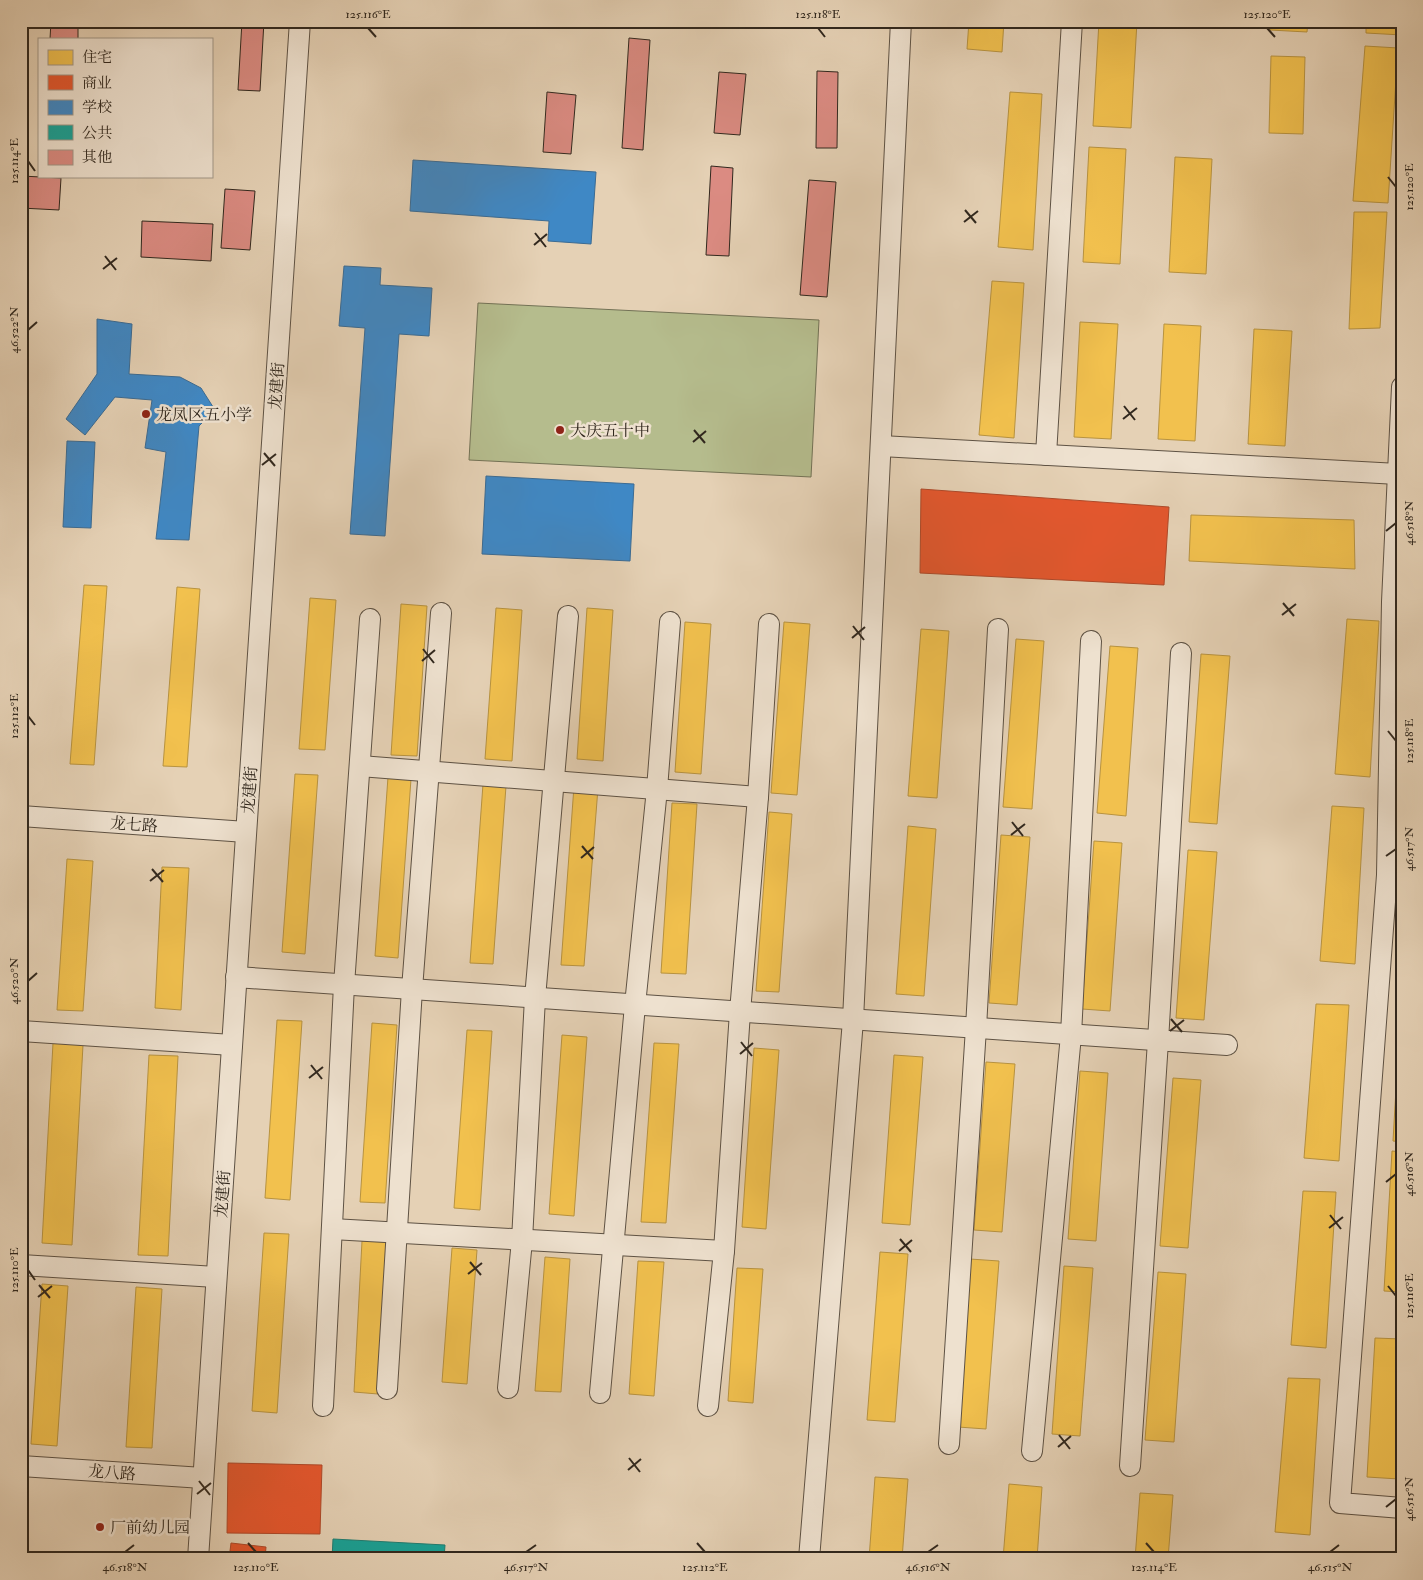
<svg xmlns="http://www.w3.org/2000/svg" width="1423" height="1580" viewBox="0 0 1423 1580" font-family="'IM FELL Double Pica','Noto Serif SC',serif">
	<style>
		.green { fill: #b5bc8d; stroke: #737256 }
		.homes { fill: #f2c14e; stroke: #b89340 }
		.shops { fill: #e4572e; stroke: #ae4929 }
		.schools { fill: #3f88c5; stroke: #3b6b93 }
		.public { fill: #17a398; stroke: #1f7e73 }
		.building { fill: #db8b82; stroke: #31281e }
		.lines { fill: none; stroke-linecap: round; stroke-linejoin: round }
		.minor-casing { stroke: #5e5244; stroke-width: 22 }
		.minor { stroke: #eee1cf; stroke-width: 20 }
		.ticks { fill: none; stroke: #31281e; stroke-width: 2 }
		.poi-dot { fill: #8f2418; stroke: #eee1cf; stroke-width: 2 }
		.labels { text-anchor: middle; stroke-width: 5; stroke-linejoin: round; paint-order: stroke }
		.street-label { font-size: 16px; fill: #31281e; stroke: #eee1cf }
		.poi-label { font-size: 16px; fill: #31281e; stroke: #eee1cf; text-anchor: start }
		.neatline { fill: none; stroke: #31281e; stroke-width: 2 }
		.ticks-label { font-size: 12px; text-anchor: middle; fill: #31281e }
	</style>
	<rect width="100%" height="100%" fill="#e5d1b5"/>
	<filter id="stains"><feTurbulence type="fractalNoise" baseFrequency=".004" numOctaves="4"/><feColorMatrix values="0 0 0 0 .2 0 0 0 0 .09 0 0 0 0 .02 0 0 0 .5 -.17"/></filter>
	<radialGradient id="worn" r=".72"><stop offset=".6" stop-color="#630" stop-opacity="0"/><stop offset="1" stop-color="#630" stop-opacity=".3"/></radialGradient>
	<polygon class="green" points="478,303 819,320 811,477 469,460"/>
	<g class="homes">
		<polygon points="969,21 1004,21 1002,52 967,49"/>
		<polygon points="1099,21 1137,21 1131,128 1093,126"/>
		<polygon points="1271,21 1308,21 1307,32 1270,30"/>
		<polygon points="1366,21 1402,21 1402,35 1366,33"/>
		<polygon points="1365,46 1398,48 1388,203 1353,201"/>
		<polygon points="1271,56 1305,57 1303,134 1269,133"/>
		<polygon points="1010,92 1042,94 1033,250 998,247"/>
		<polygon points="1089,147 1126,149 1120,264 1083,262"/>
		<polygon points="1175,157 1212,159 1206,274 1169,272"/>
		<polygon points="1354,212 1387,212 1380,328 1349,329"/>
		<polygon points="992,281 1024,283 1014,438 979,435"/>
		<polygon points="1080,322 1118,324 1111,439 1074,437"/>
		<polygon points="1164,324 1201,326 1195,441 1158,439"/>
		<polygon points="1254,329 1292,331 1285,446 1248,444"/>
		<polygon points="1191,515 1354,520 1355,569 1189,561"/>
		<polygon points="84,585 107,586 94,765 70,764"/>
		<polygon points="177,587 200,589 187,767 163,766"/>
		<polygon points="310,598 336,600 325,750 299,749"/>
		<polygon points="401,604 427,606 417,756 391,755"/>
		<polygon points="496,608 522,610 512,761 485,759"/>
		<polygon points="587,608 613,610 603,761 577,759"/>
		<polygon points="1347,619 1379,621 1370,777 1335,774"/>
		<polygon points="685,622 711,624 701,774 675,772"/>
		<polygon points="784,622 810,624 797,795 771,793"/>
		<polygon points="921,629 949,631 937,798 908,796"/>
		<polygon points="1016,639 1044,641 1032,809 1003,807"/>
		<polygon points="1110,646 1138,648 1126,816 1097,813"/>
		<polygon points="1201,654 1230,656 1217,824 1189,822"/>
		<polygon points="295,774 318,775 305,954 282,952"/>
		<polygon points="388,777 411,779 398,958 375,956"/>
		<polygon points="483,784 506,786 493,964 470,963"/>
		<polygon points="574,786 598,788 584,966 561,965"/>
		<polygon points="672,803 697,804 686,974 661,973"/>
		<polygon points="1332,806 1364,808 1355,964 1320,961"/>
		<polygon points="769,812 792,814 779,992 756,991"/>
		<polygon points="908,826 936,829 924,996 896,994"/>
		<polygon points="1001,835 1030,837 1017,1005 989,1003"/>
		<polygon points="1094,841 1122,843 1110,1011 1082,1009"/>
		<polygon points="1188,850 1217,852 1204,1020 1176,1018"/>
		<polygon points="67,859 93,861 83,1011 57,1010"/>
		<polygon points="162,867 189,868 181,1010 155,1008"/>
		<polygon points="1401,1001 1402,1001 1402,1142 1393,1141"/>
		<polygon points="1316,1004 1349,1005 1339,1161 1304,1158"/>
		<polygon points="277,1020 302,1021 290,1200 265,1198"/>
		<polygon points="372,1023 397,1025 385,1203 360,1202"/>
		<polygon points="467,1030 492,1031 480,1210 454,1208"/>
		<polygon points="562,1035 587,1037 574,1216 549,1214"/>
		<polygon points="53,1043 83,1045 72,1245 42,1243"/>
		<polygon points="654,1043 679,1044 666,1223 641,1222"/>
		<polygon points="754,1048 779,1050 766,1229 742,1227"/>
		<polygon points="149,1055 178,1056 168,1256 138,1255"/>
		<polygon points="894,1055 923,1057 910,1225 882,1223"/>
		<polygon points="986,1062 1015,1064 1002,1232 974,1230"/>
		<polygon points="1080,1071 1108,1073 1096,1241 1068,1239"/>
		<polygon points="1173,1078 1201,1080 1188,1248 1160,1246"/>
		<polygon points="1392,1151 1402,1152 1402,1292 1384,1291"/>
		<polygon points="1303,1191 1336,1192 1326,1348 1291,1345"/>
		<polygon points="264,1233 289,1234 277,1413 252,1411"/>
		<polygon points="362,1241 387,1242 378,1394 354,1392"/>
		<polygon points="452,1248 477,1250 467,1384 442,1382"/>
		<polygon points="880,1252 908,1254 895,1422 867,1420"/>
		<polygon points="545,1257 570,1259 561,1392 535,1391"/>
		<polygon points="970,1259 999,1261 986,1429 958,1427"/>
		<polygon points="638,1261 664,1262 654,1396 629,1394"/>
		<polygon points="1064,1266 1093,1268 1080,1436 1052,1434"/>
		<polygon points="737,1268 763,1269 753,1403 728,1401"/>
		<polygon points="1158,1272 1186,1274 1174,1442 1145,1440"/>
		<polygon points="42,1284 68,1286 57,1446 31,1444"/>
		<polygon points="136,1287 162,1289 152,1448 126,1447"/>
		<polygon points="1375,1338 1402,1339 1402,1439 1399,1479 1367,1477"/>
		<polygon points="1288,1378 1320,1379 1310,1535 1275,1532"/>
		<polygon points="875,1477 908,1479 902,1559 869,1559"/>
		<polygon points="1009,1484 1042,1487 1037,1559 1003,1559"/>
		<polygon points="1140,1493 1173,1495 1168,1559 1135,1559"/>
		<polygon points="1364,1554 1395,1557 1394,1559 1364,1559"/>
	</g>
	<g class="shops">
		<polygon points="921,489 1169,507 1164,585 920,573"/>
		<polygon points="228,1463 322,1465 320,1534 227,1533"/>
		<polygon points="231,1543 266,1547 265,1559 229,1559"/>
	</g>
	<g class="schools">
		<polygon points="413,160 596,172 591,244 548,241 549,221 410,211"/>
		<polygon points="344,266 381,268 380,285 432,288 429,336 399,334 385,536 350,534 365,328 339,326"/>
		<polygon points="97,319 132,324 129,374 180,377 201,388 215,410 199,426 189,540 156,539 166,452 145,448 152,400 115,397 85,435 66,419 97,374"/>
		<polygon points="67,441 95,442 91,528 63,527"/>
		<polygon points="486,476 634,484 630,561 482,554"/>
	</g>
	<polygon class="public" points="333,1539 445,1545 444,1559 332,1559"/>
	<g class="building">
		<polygon points="51,21 143,21 143,24 78,22 78,39 50,39"/>
		<polygon points="242,21 264,21 260,91 238,90"/>
		<polygon points="629,38 650,40 643,150 622,148"/>
		<polygon points="817,71 838,72 837,148 816,148"/>
		<polygon points="719,72 746,74 740,135 714,133"/>
		<polygon points="547,92 576,95 571,154 543,152"/>
		<polygon points="711,166 733,168 729,256 706,255"/>
		<polygon points="21,176 61,178 59,210 21,208"/>
		<polygon points="809,180 836,182 827,297 800,295"/>
		<polygon points="225,189 255,191 250,250 221,248"/>
		<polygon points="142,221 213,224 211,261 141,257"/>
	</g>
	<g class="lines">
		<g class="minor-casing">
			<g id="minor">
				<polyline points="1402,387 1392,602 1387,875 1340,1503 1402,1508"/>
				<polyline points="881,446 1398,474"/>
				<polyline points="1046,455 1072,21"/>
				<polyline points="360,766 758,797"/>
				<polyline points="21,816 246,832"/>
				<polyline points="236,977 1227,1045"/>
				<polyline points="21,1031 232,1045"/>
				<polyline points="332,1229 724,1251"/>
				<polyline points="21,1265 216,1277"/>
				<polyline points="508,1388 522,1240 535,998 568,616"/>
				<polyline points="387,1389 412,989 441,613"/>
				<polyline points="600,1393 635,1005 657,789 670,622"/>
				<polyline points="323,1406 344,985 370,619"/>
				<polyline points="708,1406 724,1251 740,1012 758,797 769,624"/>
				<polyline points="949,1444 976,1028 998,629"/>
				<polyline points="1032,1451 1071,1035 1091,641"/>
				<polyline points="21,1466 203,1478"/>
				<polyline points="1130,1466 1158,1041 1181,653"/>
				<polyline points="198,1559 300,21"/>
				<polyline points="809,1559 853,1020 901,21"/>
			</g>
		</g>
		<use href="#minor" class="minor"/>
	</g>
	<path class="ticks" d="M368,28L376,37M818,28L825,37M1267,28L1275,37M28,161L35,171M1388,177L1396,187M965,210L976,223M964,222L978,211M535,233L546,247M534,245L547,234M105,256L116,270M103,269L117,258M28,330L37,322M1124,406L1135,420M1123,419L1137,408M694,430L705,443M693,442L706,431M264,453L275,466M262,465L276,454M1386,531L1396,523M1283,603L1294,616M1282,615L1296,604M853,626L864,640M852,638L865,627M423,649L434,663M422,661L435,650M28,716L35,725M1388,731L1396,741M1012,822L1023,836M1011,835L1025,824M582,846L593,859M1386,856L1396,849M581,858L594,847M152,869L163,882M150,881L164,870M28,981L37,973M1171,1019L1182,1032M1170,1031L1184,1020M741,1042L752,1056M740,1054L753,1043M311,1065L322,1079M309,1078L323,1067M1386,1182L1396,1174M1330,1215L1341,1229M1329,1228L1343,1217M900,1239L911,1252M899,1251L912,1240M470,1262L481,1275M28,1270L35,1280M468,1274L482,1263M39,1285L50,1298M1388,1286L1396,1296M38,1297L52,1286M1059,1435L1070,1449M1058,1447L1071,1436M629,1458L640,1472M628,1470L641,1459M199,1481L210,1495M197,1494L211,1483M1386,1507L1396,1499M248,1543L256,1552M697,1543L705,1552M1146,1543L1154,1552M125,1552L134,1545M526,1552L536,1545M928,1552L938,1545M1330,1552L1339,1545"/>
	<g class="poi-dot">
		<circle cx="146" cy="414" r="5"/>
		<circle cx="560" cy="430" r="5"/>
		<circle cx="100" cy="1527" r="5"/>
	</g>
	<g class="labels">
		<g class="street-label">
			<text transform="translate(276 386) rotate(-86)" y="6">龙建街</text>
			<text transform="translate(249 790) rotate(-86)" y="6">龙建街</text>
			<text transform="translate(134 824) rotate(4)" y="6">龙七路</text>
			<text transform="translate(222 1194) rotate(-86)" y="6">龙建街</text>
			<text transform="translate(112 1472) rotate(4)" y="6">龙八路</text>
		</g>
		<g class="poi-label">
			<text x="156" y="420">龙凤区五小学</text>
			<text x="570" y="436">大庆五十中</text>
			<text x="110" y="1533">厂前幼儿园</text>
		</g>
	</g>
	<rect width="1423" height="1580" fill="none" stroke="#e5d1b5" stroke-width="55"/>
	<rect x="38" y="38" width="175" height="140" fill="#eee1cf" stroke="#a29788"/>
	<rect x="48" y="50" width="25" height="15" fill="#f2c14e" stroke="#a29788"/>
	<text x="82" y="62" font-size="15" fill="#31281e">住宅</text>
	<rect x="48" y="75" width="25" height="15" fill="#e4572e" stroke="#a29788"/>
	<text x="82" y="88" font-size="15" fill="#31281e">商业</text>
	<rect x="48" y="100" width="25" height="15" fill="#3f88c5" stroke="#a29788"/>
	<text x="82" y="112" font-size="15" fill="#31281e">学校</text>
	<rect x="48" y="125" width="25" height="15" fill="#17a398" stroke="#a29788"/>
	<text x="82" y="138" font-size="15" fill="#31281e">公共</text>
	<rect x="48" y="150" width="25" height="15" fill="#db8b82" stroke="#a29788"/>
	<text x="82" y="162" font-size="15" fill="#31281e">其他</text>
	<rect x="28" y="28" width="1368" height="1524" class="neatline"/>
	<g class="ticks-label">
		<text x="368" y="18">125.116°E</text>
		<text x="818" y="18">125.118°E</text>
		<text x="1267" y="18">125.120°E</text>
		<text transform="translate(14 161) rotate(-90)" y="4">125.114°E</text>
		<text transform="translate(1409 187) rotate(-90)" y="4">125.120°E</text>
		<text transform="translate(14 330) rotate(-90)" y="4">46.522°N</text>
		<text transform="translate(1409 523) rotate(-90)" y="4">46.518°N</text>
		<text transform="translate(14 716) rotate(-90)" y="4">125.112°E</text>
		<text transform="translate(1409 741) rotate(-90)" y="4">125.118°E</text>
		<text transform="translate(1409 849) rotate(-90)" y="4">46.517°N</text>
		<text transform="translate(14 981) rotate(-90)" y="4">46.520°N</text>
		<text transform="translate(1409 1174) rotate(-90)" y="4">46.516°N</text>
		<text transform="translate(14 1270) rotate(-90)" y="4">125.110°E</text>
		<text transform="translate(1409 1296) rotate(-90)" y="4">125.116°E</text>
		<text transform="translate(1409 1499) rotate(-90)" y="4">46.515°N</text>
		<text x="125" y="1571">46.518°N</text>
		<text x="256" y="1571">125.110°E</text>
		<text x="526" y="1571">46.517°N</text>
		<text x="705" y="1571">125.112°E</text>
		<text x="928" y="1571">46.516°N</text>
		<text x="1154" y="1571">125.114°E</text>
		<text x="1330" y="1571">46.515°N</text>
	</g>
	<rect width="100%" height="100%" filter="url(#stains)"/>
	<rect width="100%" height="100%" fill="url(#worn)"/>
</svg>
